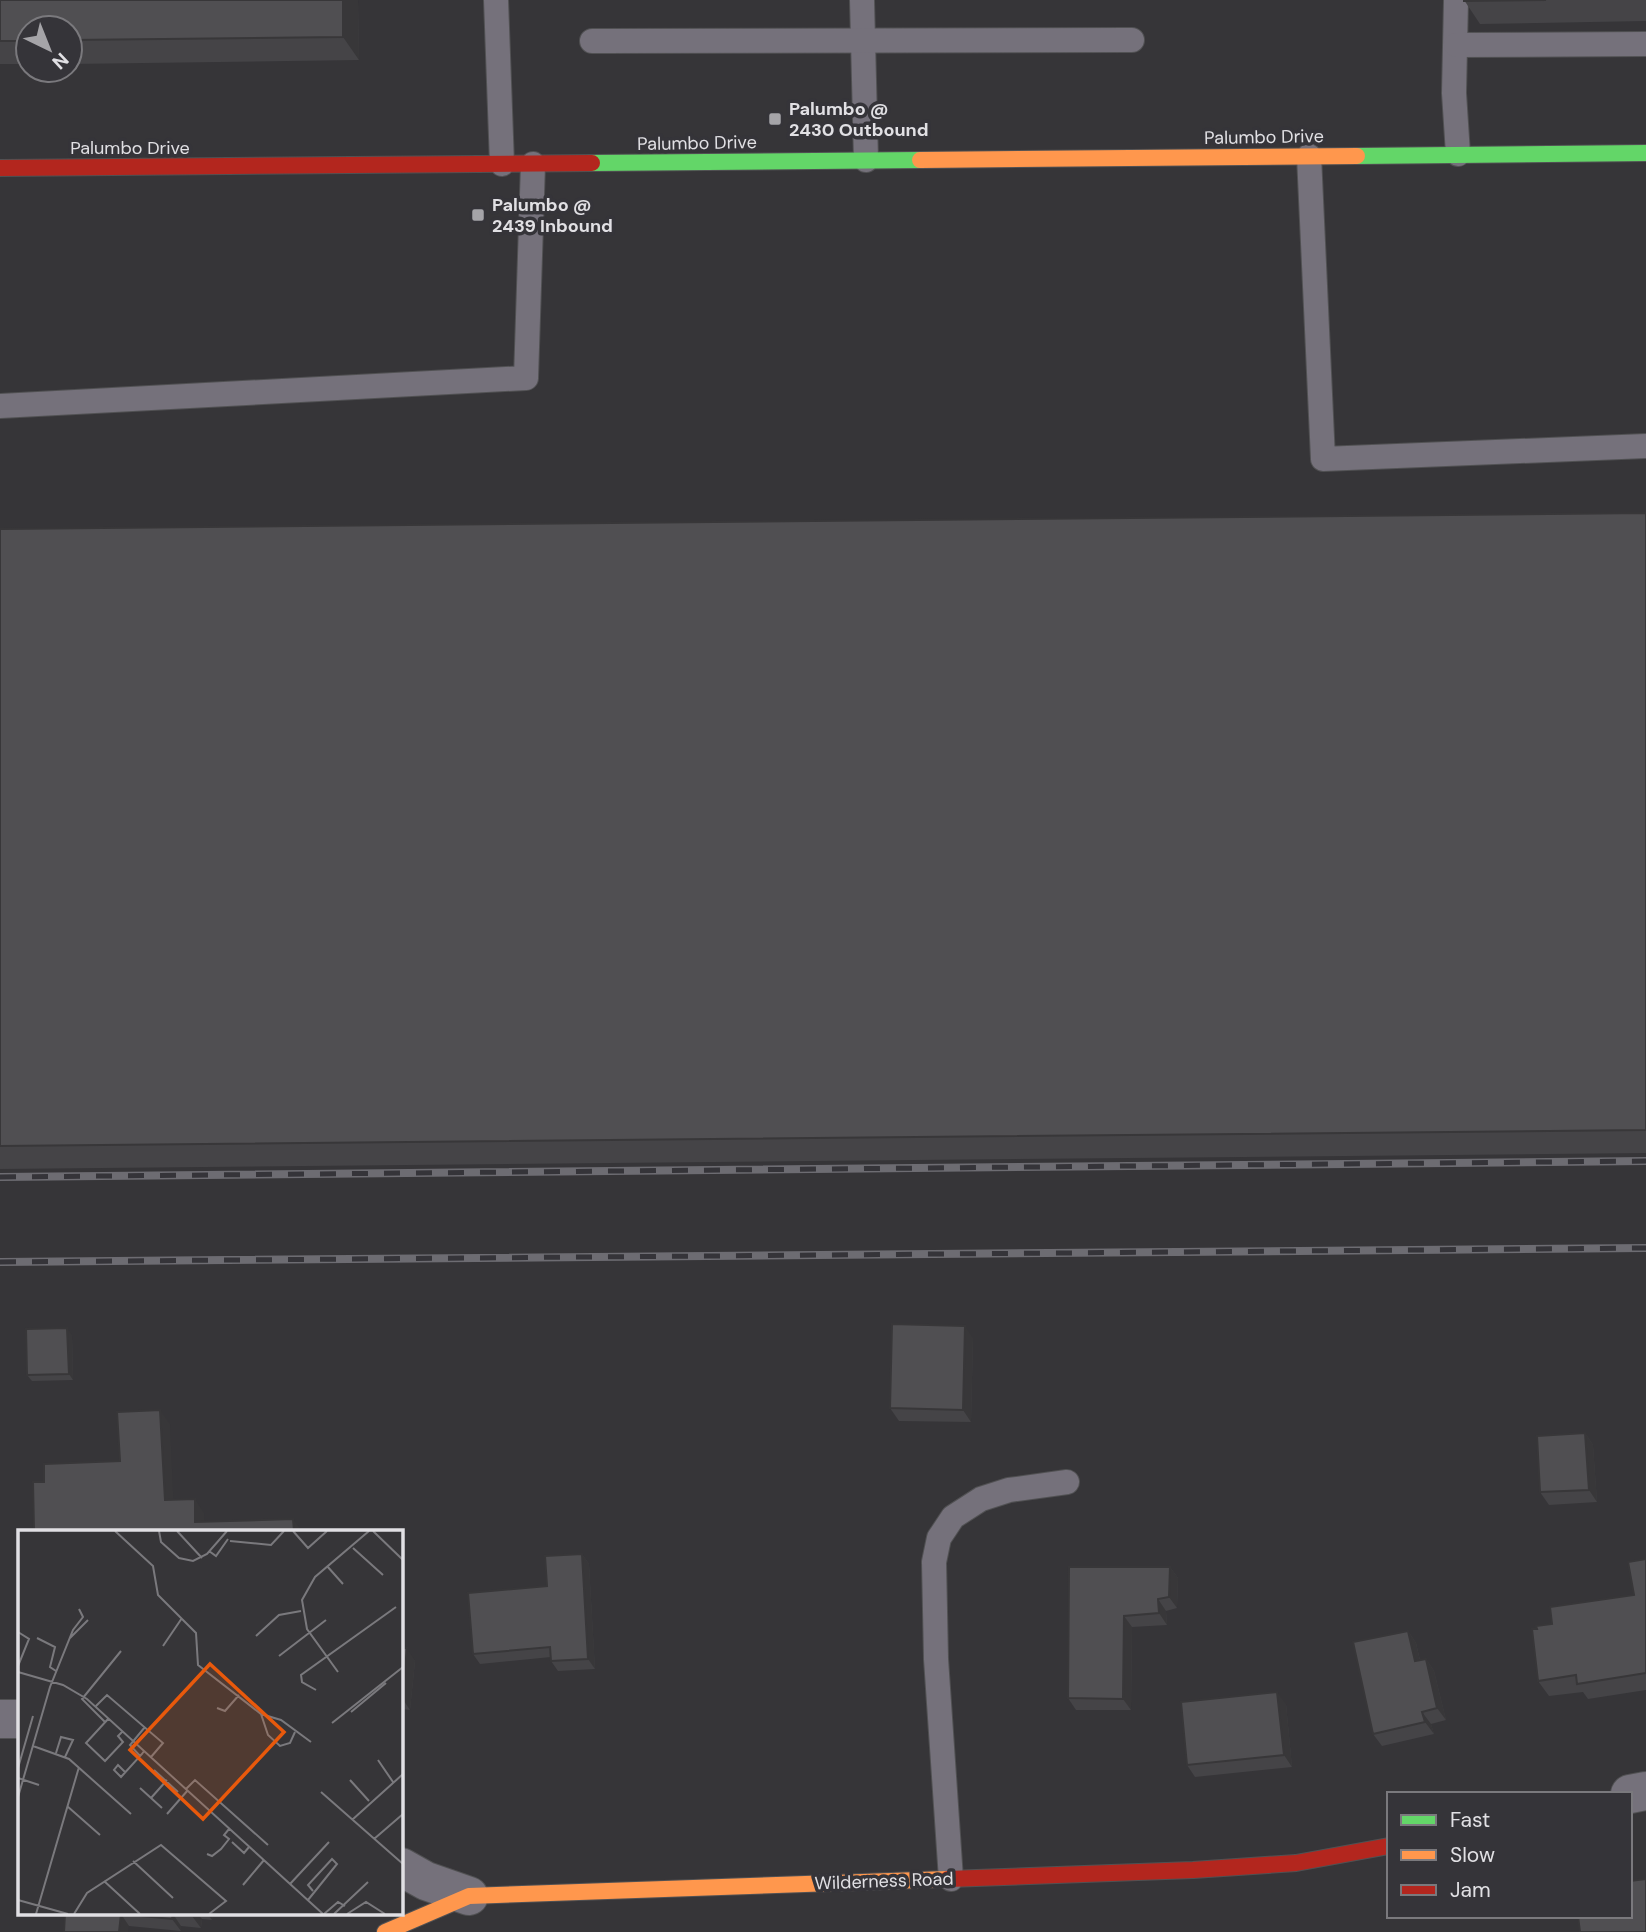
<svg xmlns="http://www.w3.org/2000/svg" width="1646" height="1932" viewBox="0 0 1646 1932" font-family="'DM Sans',sans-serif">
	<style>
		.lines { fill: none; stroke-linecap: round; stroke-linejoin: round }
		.lane-casing { stroke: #515153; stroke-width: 26 }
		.street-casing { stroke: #515153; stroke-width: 40 }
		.fast-casing { stroke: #515153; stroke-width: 18 }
		.slow-casing { stroke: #515153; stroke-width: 18 }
		.jam-casing { stroke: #515153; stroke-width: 18 }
		.lane { stroke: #75717b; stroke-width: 24 }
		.street { stroke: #75717b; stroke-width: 38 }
		.fast { stroke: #63d668; stroke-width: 16 }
		.slow { stroke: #ff974d; stroke-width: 16 }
		.jam { stroke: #b3261e; stroke-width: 16 }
		.rail-casing { stroke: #6d6c72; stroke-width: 8 }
		.rail { stroke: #353439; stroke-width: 5; stroke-dasharray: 16; stroke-linecap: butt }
		.wall { fill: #454447 }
		.shaded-wall { fill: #383739 }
		.building { fill: #504f52; stroke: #383739; stroke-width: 2 }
		.poi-dot { fill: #a5a4a8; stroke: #353439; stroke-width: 2.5 }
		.labels { text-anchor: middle; stroke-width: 7; stroke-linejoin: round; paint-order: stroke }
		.poi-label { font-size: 18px; font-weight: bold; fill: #e1e0e4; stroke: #353439; text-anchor: start }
		.street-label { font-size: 18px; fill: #e1e0e4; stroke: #353439 }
		.inset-road { fill: none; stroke: #7a797d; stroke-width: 2 }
		.view { fill: #e8590c; fill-opacity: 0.15; stroke: #e8590c; stroke-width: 3.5 }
		.inset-edge { fill: none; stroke: #e1e0e4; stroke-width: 3.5 }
	</style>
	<rect width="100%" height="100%" fill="#363538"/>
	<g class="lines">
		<g class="lane-casing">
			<g id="lane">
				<polyline points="496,0 502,164"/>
				<polyline points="862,0 866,160"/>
				<polyline points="1456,0 1454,93 1458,154"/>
				<polyline points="592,41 1132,40"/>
				<polyline points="1456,45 1646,44"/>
				<polyline points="1309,156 1323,459 1646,446"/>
				<polyline points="0,406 526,378 533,164"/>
				<polyline points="951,1879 936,1659 934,1562 939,1538 953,1517 981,1499 1009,1490 1067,1482"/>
			</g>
		</g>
		<g class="street-casing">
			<g id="street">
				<polyline points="0,1719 19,1719"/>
				<polyline points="1630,1794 1646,1791"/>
				<polyline points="401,1867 426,1881 469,1896"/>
			</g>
		</g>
		<g class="fast-casing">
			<g id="fast">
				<polyline points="1357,156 1646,153"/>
				<polyline points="592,163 920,160"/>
			</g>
		</g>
		<g class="slow-casing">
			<g id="slow">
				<polyline points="920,160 1357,156"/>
				<polyline points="385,1932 469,1896 948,1879"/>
			</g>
		</g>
		<g class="jam-casing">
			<g id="jam">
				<polyline points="0,168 592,163"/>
				<polyline points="948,1879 1193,1870 1296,1863 1389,1846"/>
			</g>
		</g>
		<use href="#lane" class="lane"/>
		<use href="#street" class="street"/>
		<use href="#fast" class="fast"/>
		<use href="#slow" class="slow"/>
		<use href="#jam" class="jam"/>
		<g class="rail-casing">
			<g id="rail">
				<polyline points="0,1177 1646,1161"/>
				<polyline points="0,1262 1646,1248"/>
			</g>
		</g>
		<use href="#rail" class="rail"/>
	</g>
	<g class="wall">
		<polygon points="0,0 358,0 359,60 70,64 70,28 28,28 28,64 0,64"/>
		<polygon points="1464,0 1646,0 1646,21 1480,24"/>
		<polygon points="1646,513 1646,1153 0,1169 0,529"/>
		<polygon points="72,1335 73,1380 32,1381 27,1375"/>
		<polygon points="973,1338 971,1422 899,1421 890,1408"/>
		<polygon points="1585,1433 1593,1445 1597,1502 1549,1505 1540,1492"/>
		<polygon points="582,1554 589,1564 595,1669 558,1671 551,1661 551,1657 480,1664 473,1654"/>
		<polygon points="1646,1559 1646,1690 1588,1699 1583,1692 1549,1696 1538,1681 1552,1624 1634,1595"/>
		<polygon points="1069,1567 1170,1567 1178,1578 1177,1608 1166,1611 1167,1625 1132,1627 1131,1710 1076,1710 1068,1698"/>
		<polygon points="1408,1631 1416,1643 1420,1660 1426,1659 1434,1671 1446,1720 1431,1724 1434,1734 1382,1746 1373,1734"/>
		<polygon points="401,1648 415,1661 410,1710 401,1709"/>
		<polygon points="1286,1704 1292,1767 1195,1777 1187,1765"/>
		<polygon points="65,1913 213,1913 212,1920 202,1919 201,1928 181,1926 181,1931 129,1926"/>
	</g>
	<g class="shaded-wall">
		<polygon points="343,0 358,0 359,60 343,37"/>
		<polygon points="965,1326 973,1338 971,1422 963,1410"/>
		<polygon points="67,1328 72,1335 73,1380 69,1374"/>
		<polygon points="160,1410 170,1424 174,1514 165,1500"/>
		<polygon points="1585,1433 1593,1445 1597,1502 1589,1490"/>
		<polygon points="195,1499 204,1513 205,1531 195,1522"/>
		<polygon points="293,1519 302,1531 294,1531"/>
		<polygon points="582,1554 589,1564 595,1669 588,1659"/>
		<polygon points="1170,1567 1178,1578 1177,1608 1169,1597"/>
		<polygon points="1158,1599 1166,1611 1167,1625 1159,1613"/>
		<polygon points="1124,1616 1132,1627 1131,1710 1123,1699"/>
		<polygon points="1408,1631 1416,1643 1423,1674 1415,1661"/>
		<polygon points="407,1648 415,1661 410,1710 402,1698"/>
		<polygon points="1426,1659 1434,1671 1446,1720 1437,1708"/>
		<polygon points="1277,1692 1286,1704 1292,1767 1284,1755"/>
		<polygon points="1422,1712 1431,1724 1434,1734 1425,1722"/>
		<polygon points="193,1913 197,1913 202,1919 201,1928 192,1916"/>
		<polygon points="207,1913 213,1913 212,1920"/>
		<polygon points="121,1914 129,1926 128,1932 119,1932"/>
		<polygon points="173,1914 181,1926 181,1931 172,1919"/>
	</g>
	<g class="building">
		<polygon points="0,0 343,0 343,37 70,40 70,28 28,28 28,41 0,41"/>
		<polygon points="1464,0 1546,0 1464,1"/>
		<polygon points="1646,513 1646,1130 0,1146 0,529"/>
		<polygon points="892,1324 965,1326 963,1410 890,1408"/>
		<polygon points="67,1328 69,1374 27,1375 26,1329"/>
		<polygon points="160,1410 165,1500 195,1499 195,1522 293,1519 294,1531 34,1531 33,1482 44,1482 44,1464 120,1461 117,1412"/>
		<polygon points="1585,1433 1589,1490 1540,1492 1537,1436"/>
		<polygon points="582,1554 588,1659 551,1661 550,1647 473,1654 468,1593 547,1586 545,1556"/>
		<polygon points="1646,1559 1646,1673 1577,1684 1576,1675 1538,1681 1532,1629 1537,1629 1536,1626 1552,1624 1550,1607 1634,1595 1628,1562"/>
		<polygon points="1069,1567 1170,1567 1169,1597 1158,1599 1159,1613 1124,1616 1123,1699 1068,1698"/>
		<polygon points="1408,1631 1415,1661 1426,1659 1437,1708 1422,1712 1425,1722 1373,1734 1353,1642"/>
		<polygon points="401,1648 407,1648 402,1698 401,1698"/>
		<polygon points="1277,1692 1284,1755 1187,1765 1181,1702"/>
		<polygon points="1646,1879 1646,1932 1580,1932 1578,1916 1630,1916 1630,1881"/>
		<polygon points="65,1913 193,1913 192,1916 173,1914 172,1919 121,1914 119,1932 64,1932"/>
	</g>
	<g class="poi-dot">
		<rect x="768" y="112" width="14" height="14" rx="3.5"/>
		<rect x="471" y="208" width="14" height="14" rx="3.5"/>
	</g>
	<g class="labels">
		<g class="poi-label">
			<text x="789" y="115">Palumbo @<tspan x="789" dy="21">2430 Outbound</tspan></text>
			<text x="492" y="211">Palumbo @<tspan x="492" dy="21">2439 Inbound</tspan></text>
		</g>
		<g class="street-label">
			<text transform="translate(1264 137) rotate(-1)" y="6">Palumbo Drive</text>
			<text transform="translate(697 143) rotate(-1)" y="6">Palumbo Drive</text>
			<text x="130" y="154">Palumbo Drive</text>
			<text transform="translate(884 1881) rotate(-2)" y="6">Wilderness Road</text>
		</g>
	</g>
	<g transform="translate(18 1530)">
		<rect width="385" height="385" fill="#363538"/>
		<path class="inset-road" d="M97,1L135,36L140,65L178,103L180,135L243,184L263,190L293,212M141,1L143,12L161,28L175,31L189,24L209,1M159,1L184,28M275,1L290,18L309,1M355,1L385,30M212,11L253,15L266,1M335,18L365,45M191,21L198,26L210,9M309,36L325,54M0,102L11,109L0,136M238,106L261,85L283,81M19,108L37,117L32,137L38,141M52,108L70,90M145,116L164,88M261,126L308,90M0,142L45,155L69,169L305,384M320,142L289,99L284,70L297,47L351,1M298,160L284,152L283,145L378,77M78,176L89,165L145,213L133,227M199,178L207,181L221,165M333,182L368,153M243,184L250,205L262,216L272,213L277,202M91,188L68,213L87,231L105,212L100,206L105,201M87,192L64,169L103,121M314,193L385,137M15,216L51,229L113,284M38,223L43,207L55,210L47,227M122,226L112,215L127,197M360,230L375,252M0,238L15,186M136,240L160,262M107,242L100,235L96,240L103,247L124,224L126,221M0,248L21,255M332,250L351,271M122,258L144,278M168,259L177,250L250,315M303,262L385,334M0,267L32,157L55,100L65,87L61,79M133,268L149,250M49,276L82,305M149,284L170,260M334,290L385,244M356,309L385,284M214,312L226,323L231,317M189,324L194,326L203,319L211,309L206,305L211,299M115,331L155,368M86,351L122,384M272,354L311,312M225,355L246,330M0,370L50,384M290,370L319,334L314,329L290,355L295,361M18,384L61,237M56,384L69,363L143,315L208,371L191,384M306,384L320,372L327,376M316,384L350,352M329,384L348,372L367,384"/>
		<path class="view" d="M192,134L266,202L185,289L112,220Z"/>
		<rect width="385" height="385" class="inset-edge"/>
	</g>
	<rect x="1387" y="1792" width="245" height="126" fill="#353439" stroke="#7a797d" stroke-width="2"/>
	<rect x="1401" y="1815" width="35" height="10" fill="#63d668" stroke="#7a797d" stroke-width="2"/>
	<text x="1450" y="1827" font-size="21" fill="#e1e0e4">Fast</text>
	<rect x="1401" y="1850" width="35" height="10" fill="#ff974d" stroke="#7a797d" stroke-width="2"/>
	<text x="1450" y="1862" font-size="21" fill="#e1e0e4">Slow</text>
	<rect x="1401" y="1885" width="35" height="10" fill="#b3261e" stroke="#7a797d" stroke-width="2"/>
	<text x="1450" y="1897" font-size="21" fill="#e1e0e4">Jam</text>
	<g transform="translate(49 49) rotate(137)"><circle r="33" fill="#353439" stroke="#7a797d" stroke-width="2"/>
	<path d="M0-5L12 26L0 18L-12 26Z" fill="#a5a4a8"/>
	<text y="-10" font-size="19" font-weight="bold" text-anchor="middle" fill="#e1e0e4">N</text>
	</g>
</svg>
